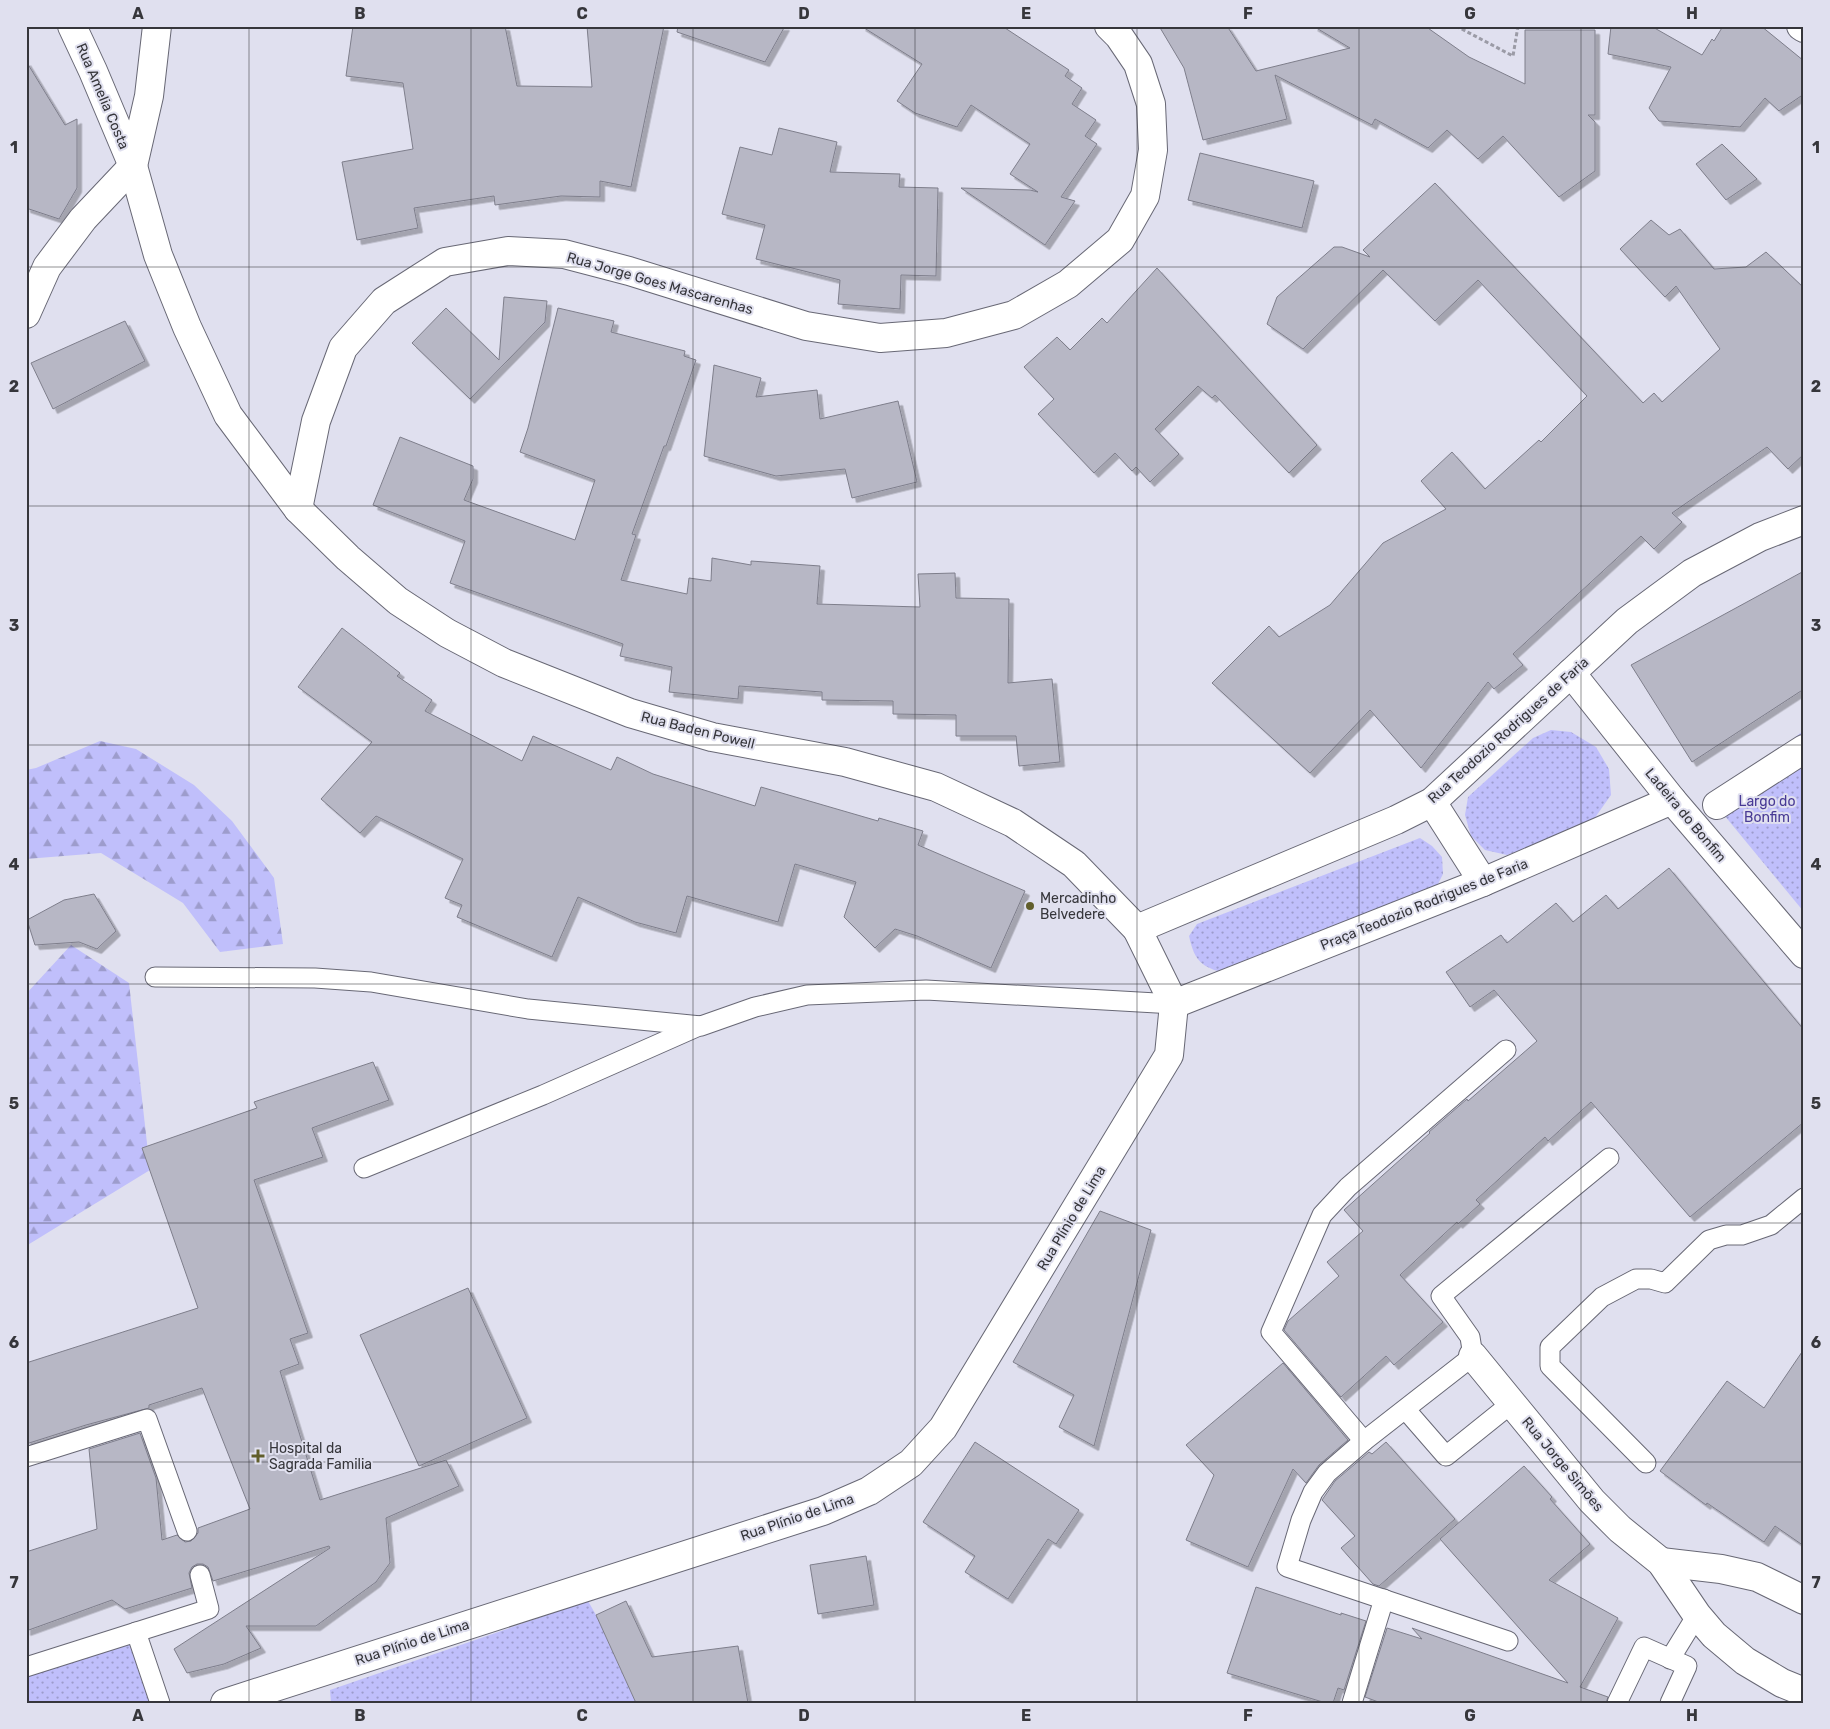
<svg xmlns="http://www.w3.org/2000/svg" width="1830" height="1729" viewBox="0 0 1830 1729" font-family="Rubik,sans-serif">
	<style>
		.grass { fill: url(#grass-dots) }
		.forest { fill: url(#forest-firs) }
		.building { fill: #b7b7c5; stroke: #7e7e8b; filter: url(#shadow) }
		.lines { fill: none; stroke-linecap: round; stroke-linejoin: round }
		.service-casing { stroke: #686875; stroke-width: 21 }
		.pedestrian-casing { stroke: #686875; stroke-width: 30 }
		.minor-casing { stroke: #686875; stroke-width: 30 }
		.tertiary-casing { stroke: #686875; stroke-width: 30 }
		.path { stroke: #9b9ba6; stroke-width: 3; stroke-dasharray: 4 2.5; stroke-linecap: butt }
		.service { stroke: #fff; stroke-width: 19 }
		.pedestrian { stroke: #fff; stroke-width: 28 }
		.minor { stroke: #fff; stroke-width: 28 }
		.tertiary { stroke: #fff; stroke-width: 28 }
		.grid { fill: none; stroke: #36363b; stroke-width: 1; stroke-opacity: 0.55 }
		.poi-dot { fill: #615e2b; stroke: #e0e0ef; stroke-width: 2 }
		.labels { text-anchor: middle; stroke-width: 4; stroke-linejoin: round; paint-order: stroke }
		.street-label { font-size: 14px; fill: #36363b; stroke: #e0e0ef }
		.park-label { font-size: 14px; fill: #483a95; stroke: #e0e0ef }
		.poi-label { font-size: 14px; fill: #36363b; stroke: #e0e0ef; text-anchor: start }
		.neatline { fill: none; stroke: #36363b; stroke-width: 2 }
		.grid-label { font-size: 16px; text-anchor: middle; font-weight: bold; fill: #36363b }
	</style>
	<defs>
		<pattern id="grass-dots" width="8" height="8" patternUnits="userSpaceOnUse" patternTransform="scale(1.25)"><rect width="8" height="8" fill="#c0bffb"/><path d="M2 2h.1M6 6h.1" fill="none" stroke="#9d9ccc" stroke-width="1.8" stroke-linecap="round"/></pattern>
		<pattern id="forest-firs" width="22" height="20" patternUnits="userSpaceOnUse" patternTransform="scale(1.25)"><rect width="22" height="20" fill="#c0bffb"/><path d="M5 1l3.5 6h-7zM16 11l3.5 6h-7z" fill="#9d9ccc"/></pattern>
		<filter id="shadow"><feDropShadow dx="4.5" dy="4.5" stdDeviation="0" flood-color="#0004"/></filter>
	</defs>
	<rect width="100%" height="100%" fill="#e0e0ef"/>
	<g class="grass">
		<polygon points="1551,730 1571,732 1596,747 1609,769 1611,795 1589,826 1507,855 1485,850 1471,836 1465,815 1468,797 1533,738"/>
		<polygon points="1804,730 1804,912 1715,804"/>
		<path d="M1420,838L1432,846L1442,857L1443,874L1436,888L1221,972C1199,966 1194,958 1189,936L1197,924Z"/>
		<polygon points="588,1601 596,1615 636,1703 331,1703 330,1690"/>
		<polygon points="136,1632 153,1703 26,1703 26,1667"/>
	</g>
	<g class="forest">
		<polygon points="100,741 136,749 194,785 232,821 274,878 283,944 220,952 183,903 101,853 26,859 26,770 36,768"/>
		<polygon points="71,945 129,983 150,1170 26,1246 26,994"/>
	</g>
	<g class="building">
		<polygon points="353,26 505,26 517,86 592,87 587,26 664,26 631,187 600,181 600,197 561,196 495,205 494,196 414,208 418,228 357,240 342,162 413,149 403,83 346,76"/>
		<polygon points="678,26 785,26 765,62 677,32"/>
		<polygon points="861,26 1002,26 1069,70 1065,76 1082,88 1072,104 1096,120 1085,136 1097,144 1061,197 1075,201 1045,245 961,188 1030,190 1038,192 1010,174 1030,144 971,105 957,127 915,113 897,101 922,64"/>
		<polygon points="1159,26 1227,26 1256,71 1350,48 1313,26 1425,26 1469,57 1525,84 1525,30 1595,30 1595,115 1588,115 1595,122 1595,171 1559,197 1503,136 1478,159 1447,130 1428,148 1375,119 1372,125 1275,75 1287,119 1203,140 1184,68"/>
		<polygon points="1611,26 1651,26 1702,55 1712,39 1714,41 1723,26 1761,26 1804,61 1804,94 1779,111 1765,98 1740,127 1659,121 1649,108 1671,67 1608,54"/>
		<polygon points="26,61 65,125 77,119 77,188 59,219 26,208"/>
		<polygon points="779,128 837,142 830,172 900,174 899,187 938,188 936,276 901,275 900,309 838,304 840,280 756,259 765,225 722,214 740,147 772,155"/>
		<polygon points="1722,144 1757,179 1726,200 1696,164"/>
		<polygon points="1200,153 1314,181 1302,228 1188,200"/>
		<polygon points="1435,183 1643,403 1654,393 1662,402 1720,349 1676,286 1665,297 1620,249 1651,220 1669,235 1680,229 1714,269 1746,267 1766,252 1804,288 1804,454 1788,469 1767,447 1672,513 1682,522 1654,549 1641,536 1513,654 1523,665 1494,689 1488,682 1421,768 1370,710 1310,773 1212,683 1269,626 1279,637 1330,605 1383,543 1446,509 1421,481 1452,452 1485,489 1539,440 1541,442 1587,396 1478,280 1435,321 1383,270 1303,349 1267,324 1277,297 1334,247 1342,247 1370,257 1363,250"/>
		<polygon points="1157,268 1317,445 1289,473 1215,395 1212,398 1198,386 1155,429 1179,454 1150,482 1136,467 1132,471 1115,453 1094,473 1038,414 1054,399 1024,367 1057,337 1070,350 1102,318 1107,323"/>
		<polygon points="504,297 547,301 545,322 470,399 412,343 446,308 499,360"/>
		<polygon points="558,308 614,321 611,332 685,351 684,356 696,360 666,446 664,446 632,534 636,535 621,580 687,594 689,578 711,581 712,558 751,565 751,561 820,566 817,604 920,607 918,574 955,573 956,598 1009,599 1008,683 1052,679 1060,762 1019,766 1016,736 956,736 956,715 893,714 893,701 822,700 822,692 739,686 738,699 669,692 672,667 620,656 623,644 450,583 465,541 373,505 400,437 473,466 473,479 464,500 575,540 595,480 520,452 528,428"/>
		<polygon points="125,321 145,361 53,409 31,363"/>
		<polygon points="714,365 761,378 756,397 817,390 820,419 898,401 917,482 852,498 845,469 776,476 704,456"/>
		<polygon points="1804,571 1804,689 1692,762 1631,665"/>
		<polygon points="342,628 400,673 397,676 432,700 425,711 522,761 533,736 611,770 617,757 653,774 755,806 761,787 878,821 879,818 923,831 918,845 1025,891 991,968 917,936 895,929 875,948 844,917 856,882 795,864 778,922 687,896 676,933 635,922 578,897 552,957 457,917 462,905 445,898 463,859 376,816 360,833 321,799 372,742 298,687"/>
		<polygon points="1669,868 1804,1030 1804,1122 1690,1217 1591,1102 1548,1141 1545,1137 1476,1200 1480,1204 1458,1224 1457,1222 1400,1275 1443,1322 1394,1365 1386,1356 1341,1397 1284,1330 1288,1321 1339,1276 1327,1262 1363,1231 1344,1210 1430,1133 1429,1132 1467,1099 1468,1101 1537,1041 1494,990 1470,1007 1446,972 1501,935 1507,943 1556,903 1573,922 1606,895 1618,909"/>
		<polygon points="94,894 116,931 97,949 79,942 35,945 27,920 64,900"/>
		<polygon points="373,1062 389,1100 312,1128 323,1157 254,1180 308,1333 290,1339 299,1364 280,1371 320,1500 446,1460 459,1486 386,1518 390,1563 376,1582 316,1626 246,1626 261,1648 224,1664 187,1673 174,1649 330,1548 329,1546 213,1581 208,1567 203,1564 197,1564 192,1567 189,1573 192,1588 125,1609 112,1600 26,1631 26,1552 97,1529 89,1449 140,1433 156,1478 162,1540 177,1535 185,1542 191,1541 198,1533 198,1528 250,1509 202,1388 149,1405 149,1408 86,1425 26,1444 26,1363 198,1308 142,1148 257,1108 254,1102"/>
		<polygon points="1100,1211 1151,1230 1094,1446 1059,1427 1074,1395 1013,1362"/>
		<polygon points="468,1288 527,1418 419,1466 360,1335"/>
		<polygon points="1804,1349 1804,1546 1775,1526 1764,1542 1707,1503 1706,1505 1660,1471 1727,1381 1764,1408"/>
		<polygon points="1283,1363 1348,1440 1319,1465 1306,1483 1293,1469 1248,1567 1186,1540 1214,1475 1186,1445"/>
		<polygon points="975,1442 1079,1510 1056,1544 1048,1539 1008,1599 965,1572 975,1556 923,1522"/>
		<polygon points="1386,1442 1455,1519 1379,1586 1373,1584 1341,1548 1355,1536 1322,1500 1335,1481 1369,1452 1372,1454"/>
		<polygon points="1524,1466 1552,1497 1550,1499 1590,1544 1549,1580 1618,1618 1580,1687 1608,1697 1606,1703 1381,1703 1365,1697 1387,1628 1422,1639 1412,1628 1568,1683 1440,1539"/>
		<polygon points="866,1556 874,1605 818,1614 810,1565"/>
		<polygon points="1256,1587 1341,1615 1341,1613 1366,1621 1344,1690 1338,1688 1333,1703 1326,1703 1227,1673"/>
		<polygon points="626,1601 652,1657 738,1646 748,1703 636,1703 596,1615"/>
	</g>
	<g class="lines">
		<g class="service-casing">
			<g id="service">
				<polyline points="155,977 315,978 371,982 528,1009 701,1026 755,1007 807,995 926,990 1174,1004"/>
				<polyline points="364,1168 543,1095 699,1026"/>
				<polyline points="1406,1410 1446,1456 1512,1403"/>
				<polyline points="1364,1441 1271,1332 1322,1215 1348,1187 1506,1050"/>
				<polyline points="26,1457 147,1419 187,1531"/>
				<polyline points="1646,1463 1550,1366 1550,1347 1602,1297 1636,1279 1651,1279 1665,1283 1709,1240 1726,1235 1742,1235 1771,1225 1804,1198"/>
				<polyline points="136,1632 160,1703"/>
				<polyline points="1508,1641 1287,1567 1301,1520 1313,1492 1327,1473 1364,1441 1473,1356 1470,1337 1441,1296 1609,1158"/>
				<polyline points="1670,1659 1697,1615"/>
				<polyline points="26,1667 209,1609 200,1575"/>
				<polyline points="1352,1703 1384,1599"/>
				<polyline points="1617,1703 1644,1647 1687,1666 1670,1703"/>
			</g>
		</g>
		<g class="pedestrian-casing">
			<polyline id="pedestrian" points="1717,805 1804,749"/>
		</g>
		<g class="minor-casing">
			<g id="minor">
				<polyline points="72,26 93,71 133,166 158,255 187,327 228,415 298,509 348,558 398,601 447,633 504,663 630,713 712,737 845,762 936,787 1013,823 1074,864 1137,929"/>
				<polyline points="1801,26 1804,28"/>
				<polyline points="133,166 149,96 157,26"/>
				<polyline points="26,314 47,267 83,219 133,166"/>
				<polyline points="298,509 316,421 343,348 384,301 445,262 508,251 564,254 629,271 806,326 880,338 946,333 1014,315 1068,284 1120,240 1145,196 1153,150 1151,104 1138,64 1119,36 1109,26"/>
				<polyline points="1473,1356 1592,1501 1620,1529 1661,1562 1697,1615 1714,1635 1745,1661 1782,1683 1804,1692"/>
				<polyline points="1661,1562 1721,1569 1757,1577 1804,1600"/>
				<polyline points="225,1703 823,1511 869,1491 911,1463 943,1428 1169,1055 1174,1004"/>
			</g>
		</g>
		<g class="tertiary-casing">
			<g id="tertiary">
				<polyline points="1571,673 1672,800 1804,954"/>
				<polyline points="1672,800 1483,882 1174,1004 1137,929 1396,820 1432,802 1627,621 1692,573 1760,537 1804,520"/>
				<polyline points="1432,802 1483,882"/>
			</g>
		</g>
		<polyline class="path" points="1456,26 1513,56 1518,26"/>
		<use href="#service" class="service"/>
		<use href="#pedestrian" class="pedestrian"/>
		<use href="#minor" class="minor"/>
		<use href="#tertiary" class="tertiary"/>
	</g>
	<path class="grid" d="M249,26V1703M471,26V1703M693,26V1703M915,26V1703M1137,26V1703M1359,26V1703M1581,26V1703M26,267H1804M26,506H1804M26,745H1804M26,984H1804M26,1223H1804M26,1462H1804"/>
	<g class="poi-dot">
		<circle cx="1030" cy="906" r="5"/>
		<path d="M255.5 1448.5h5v5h5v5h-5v5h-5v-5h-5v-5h5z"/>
	</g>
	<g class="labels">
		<g class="street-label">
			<text transform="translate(103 96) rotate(67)" y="5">Rua Amelia Costa</text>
			<text transform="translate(660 283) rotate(16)" y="5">Rua Jorge Goes Mascarenhas</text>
			<text transform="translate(698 730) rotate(14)" y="5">Rua Baden Powell</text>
			<text transform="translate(1508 730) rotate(-42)" y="5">Rua Teodozio Rodrigues de Faria</text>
			<text transform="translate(1686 815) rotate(50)" y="5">Ladeira do Bonfim</text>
			<text transform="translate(1424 904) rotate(-22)" y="5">Praça Teodozio Rodrigues de Faria</text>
			<text transform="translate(1071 1218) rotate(-59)" y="5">Rua Plínio de Lima</text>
			<text transform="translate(1563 1464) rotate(50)" y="5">Rua Jorge Simões</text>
			<text transform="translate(797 1517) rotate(-19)" y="5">Rua Plínio de Lima</text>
			<text transform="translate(412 1642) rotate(-18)" y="5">Rua Plínio de Lima</text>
		</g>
		<g class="park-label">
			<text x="1767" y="806">Largo do<tspan x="1767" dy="16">Bonfim</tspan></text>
		</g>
		<g class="poi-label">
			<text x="1040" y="903">Mercadinho<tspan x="1040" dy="16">Belvedere</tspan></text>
			<text x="269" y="1453">Hospital da<tspan x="269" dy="16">Sagrada Familia</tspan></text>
		</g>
	</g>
	<rect width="1830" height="1729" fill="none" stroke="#e0e0ef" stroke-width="55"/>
	<rect x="28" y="28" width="1774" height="1674" class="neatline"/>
	<g class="grid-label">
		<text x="138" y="19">A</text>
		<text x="360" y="19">B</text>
		<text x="582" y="19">C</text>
		<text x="804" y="19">D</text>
		<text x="1026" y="19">E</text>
		<text x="1248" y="19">F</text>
		<text x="1470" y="19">G</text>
		<text x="1692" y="19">H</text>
		<text x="14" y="153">1</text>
		<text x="1816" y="153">1</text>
		<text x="14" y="392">2</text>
		<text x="1816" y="392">2</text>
		<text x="14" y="631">3</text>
		<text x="1816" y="631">3</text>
		<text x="14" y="870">4</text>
		<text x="1816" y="870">4</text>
		<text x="14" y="1109">5</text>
		<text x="1816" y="1109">5</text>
		<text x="14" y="1348">6</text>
		<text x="1816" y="1348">6</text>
		<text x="14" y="1588">7</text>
		<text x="1816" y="1588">7</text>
		<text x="138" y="1721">A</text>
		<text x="360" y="1721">B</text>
		<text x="582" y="1721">C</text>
		<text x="804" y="1721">D</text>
		<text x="1026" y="1721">E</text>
		<text x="1248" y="1721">F</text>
		<text x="1470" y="1721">G</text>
		<text x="1692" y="1721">H</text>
	</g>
</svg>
